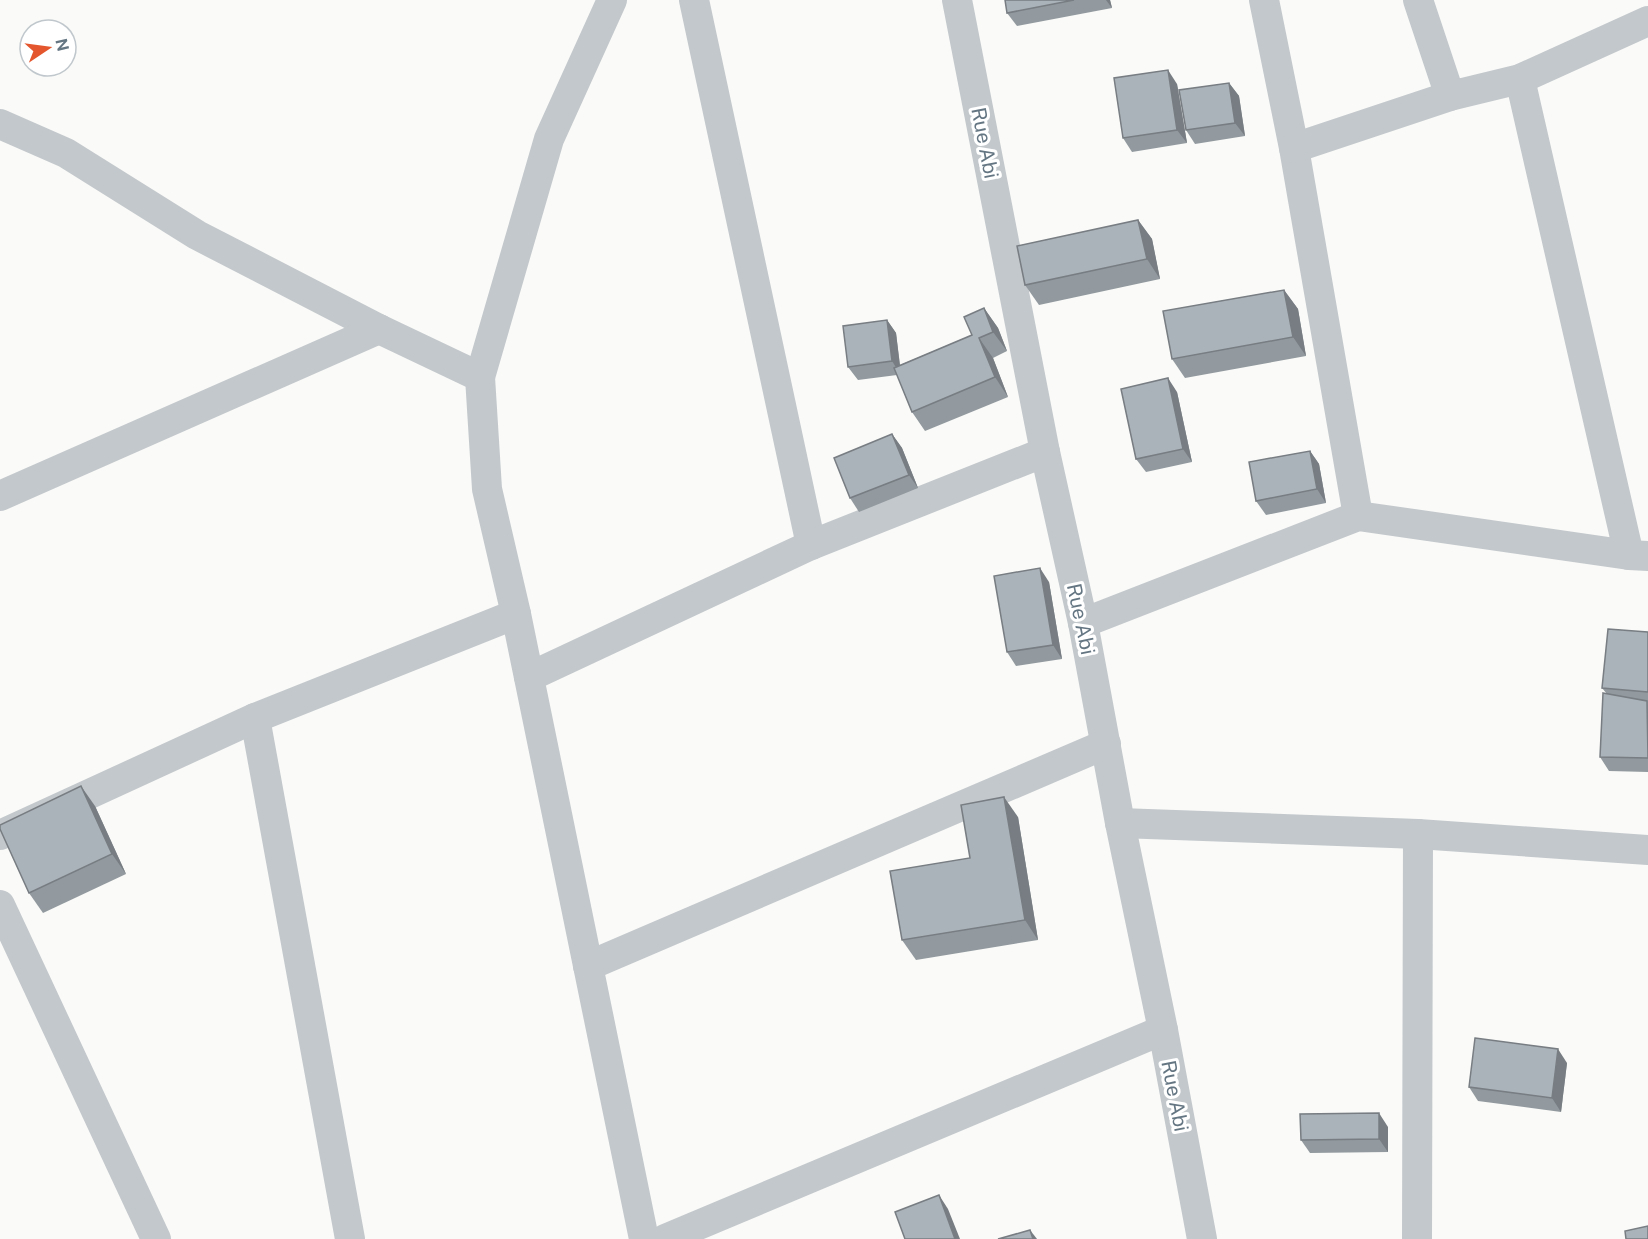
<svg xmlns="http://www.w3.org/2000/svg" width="1648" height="1239" viewBox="0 0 1648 1239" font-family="'Public Sans',sans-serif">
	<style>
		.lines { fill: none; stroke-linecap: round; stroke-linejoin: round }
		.street { stroke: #c3c8cc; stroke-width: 30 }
		.wall { fill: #929a9f }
		.shaded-wall { fill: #777d82 }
		.building { fill: #aab3b9; stroke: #777d82; stroke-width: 1.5 }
		.labels { text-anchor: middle; stroke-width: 6; stroke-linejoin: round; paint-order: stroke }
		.street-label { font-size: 20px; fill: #657683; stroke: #fff }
	</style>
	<rect width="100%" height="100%" fill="#fafaf8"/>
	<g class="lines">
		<g class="street">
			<polyline points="694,0 811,545"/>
			<polyline points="957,0 1045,452 1083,623 1120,823 1163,1030 1202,1239"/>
			<polyline points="1264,0 1294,148 1358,516"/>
			<polyline points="1418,0 1450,96"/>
			<polyline points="1520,79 1629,555"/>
			<polyline points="0,124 66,153 197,235 379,329 480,377 487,489 516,614 644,1239"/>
			<polyline points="1294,148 1450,96 1520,79 1648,21"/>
			<polyline points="480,377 549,139 612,0"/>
			<polyline points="0,496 379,329"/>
			<polyline points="1083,623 1358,516 1629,555 1648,556"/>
			<polyline points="529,677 811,545 1045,452"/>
			<polyline points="255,718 350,1239"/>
			<polyline points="1120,823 1418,834 1648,850"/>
			<polyline points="0,835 255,718 516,614"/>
			<polyline points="0,905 156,1239"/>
			<polyline points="588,966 1106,744"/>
			<polyline points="665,1239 1163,1030"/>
			<polyline points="1417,1239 1418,834"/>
		</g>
	</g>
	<g class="wall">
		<polygon points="1005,0 1110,0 1112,8 1017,26 1007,13"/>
		<polygon points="1229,83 1239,96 1245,136 1195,144 1186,130"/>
		<polygon points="1177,84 1187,143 1132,152 1123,138"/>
		<polygon points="1138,220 1152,239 1160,279 1039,305 1025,285"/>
		<polygon points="1284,290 1298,309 1306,356 1185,378 1172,359"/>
		<polygon points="984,308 998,328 1007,351 993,358 1008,397 925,431 912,412 897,375 858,380 848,367 887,320 896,333 900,365 972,335"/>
		<polygon points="1177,392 1192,462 1146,472 1136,459"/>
		<polygon points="892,434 902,448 918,488 859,512 850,498"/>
		<polygon points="1310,451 1319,464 1326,503 1266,515 1256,501"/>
		<polygon points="1049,582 1062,659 1016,666 1007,652"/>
		<polygon points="1648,632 1648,772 1609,771 1600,757 1607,694 1602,688"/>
		<polygon points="95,806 126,874 43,913 29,893"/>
		<polygon points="1018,817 1038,940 916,960 902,940 970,858"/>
		<polygon points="1567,1063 1561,1112 1478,1101 1469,1087"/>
		<polygon points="1388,1127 1388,1152 1310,1153 1301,1140"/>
	</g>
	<g class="shaded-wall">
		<polygon points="1106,0 1110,0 1112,8"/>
		<polygon points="1168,70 1177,84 1187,143 1177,130"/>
		<polygon points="1229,83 1239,96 1245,136 1235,123"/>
		<polygon points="1138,220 1152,239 1160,279 1147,259"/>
		<polygon points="1284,290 1298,309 1306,356 1293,337"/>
		<polygon points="984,308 998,328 1007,351 993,332"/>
		<polygon points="887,320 896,333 901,375 892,361"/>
		<polygon points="979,338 993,358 1008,397 995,377"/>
		<polygon points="1168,378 1177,392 1192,462 1183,449"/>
		<polygon points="892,434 902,448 918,488 909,475"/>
		<polygon points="1310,451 1319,464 1326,503 1317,489"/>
		<polygon points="1040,568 1049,582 1062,659 1053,645"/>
		<polygon points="81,786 95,806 126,874 112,854"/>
		<polygon points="1004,797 1018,817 1038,940 1025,920"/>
		<polygon points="1558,1049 1567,1063 1561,1112 1552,1098"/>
		<polygon points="1379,1113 1388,1127 1388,1152 1379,1139"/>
		<polygon points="939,1195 948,1209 960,1239 955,1239"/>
		<polygon points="1030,1230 1037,1239 1033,1239"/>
	</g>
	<g class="building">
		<polygon points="1005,0 1074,0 1007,13"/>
		<polygon points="1168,70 1177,130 1123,138 1114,78"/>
		<polygon points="1229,83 1235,123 1186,130 1179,90"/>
		<polygon points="1138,220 1147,259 1025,285 1017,246"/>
		<polygon points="1284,290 1293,337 1172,359 1163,311"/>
		<polygon points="984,308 993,332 979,338 995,377 912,412 894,368 972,335 964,317"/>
		<polygon points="887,320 892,361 848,367 843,326"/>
		<polygon points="1168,378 1183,449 1136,459 1121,389"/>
		<polygon points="892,434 909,475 850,498 834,458"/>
		<polygon points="1310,451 1317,489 1256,501 1249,462"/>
		<polygon points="1040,568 1053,645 1007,652 994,576"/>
		<polygon points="1608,629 1648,632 1648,692 1602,688"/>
		<polygon points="1603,693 1647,701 1648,758 1600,757"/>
		<polygon points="81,786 112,854 29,893 0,829 0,825"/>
		<polygon points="1004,797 1025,920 902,940 890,871 970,858 961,805"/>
		<polygon points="1475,1038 1558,1049 1552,1098 1469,1087"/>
		<polygon points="1379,1113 1379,1139 1301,1140 1300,1114"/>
		<polygon points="939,1195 955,1239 905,1239 895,1212"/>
		<polygon points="1648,1226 1648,1239 1626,1239 1625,1231"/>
		<polygon points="1030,1230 1033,1239 998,1239"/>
	</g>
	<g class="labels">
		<g class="street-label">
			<text transform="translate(985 143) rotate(79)" y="7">Rue Abi</text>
			<text transform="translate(1081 619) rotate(78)" y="7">Rue Abi</text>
			<text transform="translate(1175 1096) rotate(79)" y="7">Rue Abi</text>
		</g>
	</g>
	<g transform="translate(48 48) rotate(77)"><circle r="28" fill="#ffffff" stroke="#c1c8cd" stroke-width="1.5"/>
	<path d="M0-4.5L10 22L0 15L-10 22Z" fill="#e4572e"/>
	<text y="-9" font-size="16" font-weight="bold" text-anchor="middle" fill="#657683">N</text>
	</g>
</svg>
